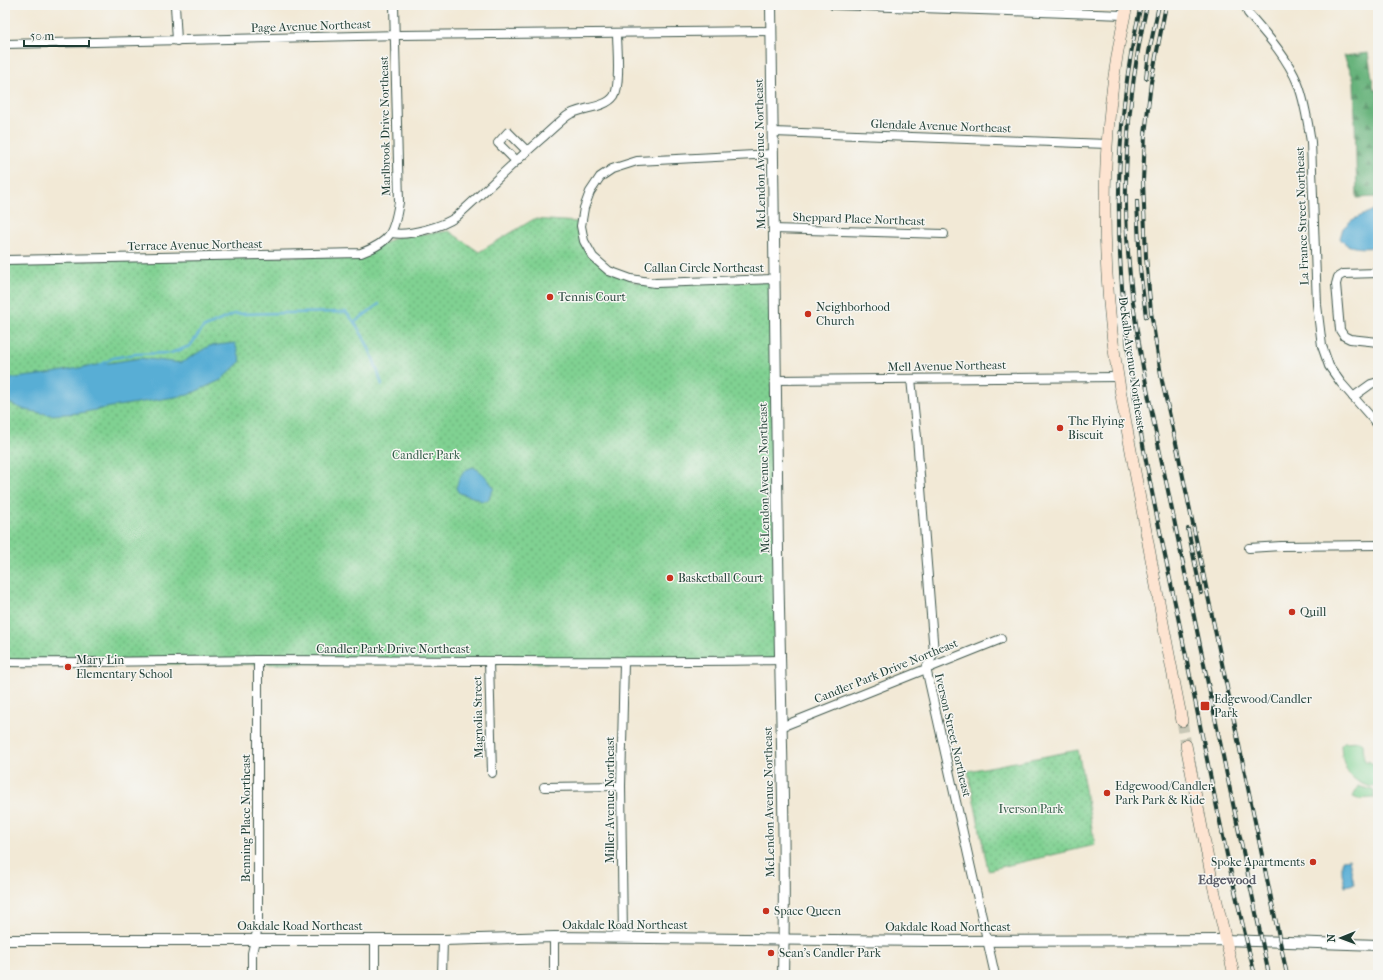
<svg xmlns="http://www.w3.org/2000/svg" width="1383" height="980" viewBox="0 0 1383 980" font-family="'IM FELL French Canon',serif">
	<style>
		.grass { fill: #80d192; stroke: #508763 }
		.forest { fill: url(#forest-firs); stroke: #447858 }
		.park { fill: url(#park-dots); stroke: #508763 }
		.water { fill: #59aed5; stroke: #3c7684 }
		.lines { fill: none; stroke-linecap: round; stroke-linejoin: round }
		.stream { stroke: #59aed5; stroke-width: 2.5 }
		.secondary-tunnel { stroke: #c8c7b6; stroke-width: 11; stroke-dasharray: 11 5.5; stroke-linecap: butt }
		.minor-casing { stroke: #3f574c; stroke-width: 10 }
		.tertiary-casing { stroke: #3f574c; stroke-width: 12 }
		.secondary-casing { stroke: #3f574c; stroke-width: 12 }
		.minor { stroke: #fff; stroke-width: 8 }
		.tertiary { stroke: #fff; stroke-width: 10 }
		.secondary { stroke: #fde4d1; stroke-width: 11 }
		.rail-casing { stroke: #1f3d34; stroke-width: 4 }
		.rail { stroke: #f6f6f2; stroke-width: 2.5; stroke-dasharray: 8; stroke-linecap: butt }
		.poi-dot { fill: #c8321e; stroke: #f6f6f2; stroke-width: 1.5 }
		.labels { text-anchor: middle; stroke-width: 3; stroke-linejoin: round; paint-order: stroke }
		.street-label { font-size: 12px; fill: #1f3d34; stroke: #f6f6f2 }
		.poi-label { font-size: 12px; fill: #1f3d34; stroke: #f6f6f2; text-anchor: start }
		.park-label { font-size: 12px; fill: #325b47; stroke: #f6f6f2 }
		.neighbourhood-label { font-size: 13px; font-weight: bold; fill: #5c5e69; stroke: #f6f6f2 }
	</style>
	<defs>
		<pattern id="forest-firs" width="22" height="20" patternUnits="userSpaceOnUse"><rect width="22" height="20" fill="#68b37c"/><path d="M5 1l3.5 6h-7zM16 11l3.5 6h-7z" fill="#559366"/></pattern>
		<pattern id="park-dots" width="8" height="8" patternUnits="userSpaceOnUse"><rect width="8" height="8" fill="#80d192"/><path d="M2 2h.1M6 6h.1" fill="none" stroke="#68ab78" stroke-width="1.8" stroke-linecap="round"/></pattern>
	</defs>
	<rect width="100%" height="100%" fill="#f6f6f2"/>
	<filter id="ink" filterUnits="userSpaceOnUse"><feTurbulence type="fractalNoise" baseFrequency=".025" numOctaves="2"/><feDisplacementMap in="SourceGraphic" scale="8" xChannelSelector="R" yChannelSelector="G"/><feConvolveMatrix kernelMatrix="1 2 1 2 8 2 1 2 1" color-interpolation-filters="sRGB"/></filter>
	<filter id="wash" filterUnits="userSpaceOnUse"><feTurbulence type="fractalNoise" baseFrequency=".012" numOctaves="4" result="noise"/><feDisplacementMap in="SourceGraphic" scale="16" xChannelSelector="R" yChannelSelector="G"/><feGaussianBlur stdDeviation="0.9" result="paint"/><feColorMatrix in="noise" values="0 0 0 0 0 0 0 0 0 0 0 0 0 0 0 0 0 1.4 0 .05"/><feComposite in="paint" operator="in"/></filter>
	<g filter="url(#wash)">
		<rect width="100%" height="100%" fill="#f2e9d6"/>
		<g class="grass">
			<path d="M1360,741L1363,744L1364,756L1363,757L1367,763L1368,761L1375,765H1378V785C1376,785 1374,786 1372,787C1370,787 1366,785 1363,784C1346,777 1342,762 1341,745L1344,742Z"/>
			<polygon points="1358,786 1372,790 1374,791 1374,798 1358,799 1353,797"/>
		</g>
		<polygon class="forest" points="1368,53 1374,90 1378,90 1378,197 1357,198 1354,80 1344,56"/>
		<g class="park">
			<polygon points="534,219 578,222 588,255 637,283 770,281 778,662 5,665 5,262 362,255 396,237 449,231 479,252"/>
			<polygon points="1078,750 1095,845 988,870 968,771"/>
		</g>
		<g class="water">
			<path d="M1378,208V247C1366,248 1346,250 1340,238L1343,228L1352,220Z"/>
			<polygon points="235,343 241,361 221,380 188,395 111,407 80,413 51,415 25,410 7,402 7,379 47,374 84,367 140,358 181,363 209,346"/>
			<path d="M473,467C483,472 488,479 494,488L488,500L481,501C474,496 465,496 458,492L456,488L459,479L465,470Z"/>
			<polygon points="1349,859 1354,884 1345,886 1342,873 1342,860"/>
		</g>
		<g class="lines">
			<g class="stream">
				<polyline points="355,322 379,304"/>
				<path d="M100,365L113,358L136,354L171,353L190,346L203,328L234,314L346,312C365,333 374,359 382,385"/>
			</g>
		</g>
	</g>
	<g filter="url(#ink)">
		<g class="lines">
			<polyline class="secondary-tunnel" points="1182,721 1186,745"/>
			<g class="minor-casing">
				<g id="minor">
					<polyline points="175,5 177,41"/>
					<polyline points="833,5 1124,15"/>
					<path d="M1246,5L1248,13C1267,35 1287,57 1298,84C1305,102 1308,123 1311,142L1317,305L1322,346L1329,366L1341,383L1378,425"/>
					<polyline points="5,44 401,35 771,31"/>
					<polyline points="773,132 1108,144"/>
					<polyline points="773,154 637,161 612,169 600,177 590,192 584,208 581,226 584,241 593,257 609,271 631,279 655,283 774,279"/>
					<polyline points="516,161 498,143 508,132 527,151"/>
					<polyline points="773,229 944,234"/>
					<path d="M392,233C409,236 442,227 456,217C485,191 512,164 542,138C550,131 558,123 567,116C579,107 605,109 614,96C621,85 617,47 617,33"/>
					<path d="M5,260L361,253C391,242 394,232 399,202L394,5"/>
					<polyline points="1378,273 1343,274 1338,277 1336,284 1340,330 1344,336 1350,339 1378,342"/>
					<polyline points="911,379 917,437 934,653 926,668 995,975"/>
					<polyline points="775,380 1118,377"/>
					<polyline points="1353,397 1371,384 1378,382"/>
					<polyline points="1249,548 1281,546 1378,545"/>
					<polyline points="489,661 492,773"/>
					<path d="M5,662C90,663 174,661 258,660C433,660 607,663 781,660"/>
					<polyline points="781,727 1001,639"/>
					<polyline points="544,787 621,786"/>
					<polyline points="623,938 621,786 624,662"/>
					<polyline points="375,939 375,975"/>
					<polyline points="252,975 252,953 258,927 258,660"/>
					<polyline points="442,975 443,940"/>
					<polyline points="554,975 554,937"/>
				</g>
			</g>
			<g class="tertiary-casing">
				<g id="tertiary">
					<path d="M771,5C774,187 775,369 778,551C780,692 786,834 783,975"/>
					<polyline points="5,940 443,940 554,937 934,941 1225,940 1378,945"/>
				</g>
			</g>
			<g class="secondary-casing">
				<g id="secondary">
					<path d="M1127,5C1102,115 1100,231 1113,342C1120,398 1132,454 1142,510C1155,581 1168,651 1182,721"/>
					<polyline points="1186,745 1213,885 1234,975"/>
				</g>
			</g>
			<use href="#minor" class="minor"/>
			<use href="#tertiary" class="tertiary"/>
			<use href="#secondary" class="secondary"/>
			<g class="rail-casing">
				<g id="rail">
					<path d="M1141,5C1113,122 1114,245 1130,364C1142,452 1162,540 1180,627C1204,743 1226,860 1255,975"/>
					<path d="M1147,5C1130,81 1123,159 1127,236C1132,338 1158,439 1178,539C1207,684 1239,830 1269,975"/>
					<polyline points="1166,5 1151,82 1145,135 1143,181 1146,257 1151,312 1162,381 1176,443 1287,975"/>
					<polyline points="1146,78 1149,52 1159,5"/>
					<polyline points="1137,201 1140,268 1146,317"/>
					<polyline points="1188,529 1201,593"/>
				</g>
			</g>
			<use href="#rail" class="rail"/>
		</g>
	</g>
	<g class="poi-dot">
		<circle cx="550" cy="297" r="4"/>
		<circle cx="808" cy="314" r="4"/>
		<circle cx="1060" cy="428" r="4"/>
		<circle cx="670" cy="578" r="4"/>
		<circle cx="1292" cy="612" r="4"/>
		<circle cx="68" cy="667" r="4"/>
		<rect x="1200" y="701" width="10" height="10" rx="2"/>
		<circle cx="1107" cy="793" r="4"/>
		<circle cx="1313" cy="862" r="4"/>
		<circle cx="766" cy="911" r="4"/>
		<circle cx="771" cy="953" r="4"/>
	</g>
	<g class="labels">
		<g class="street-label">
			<text transform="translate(311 26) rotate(-2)" y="4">Page Avenue Northeast</text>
			<text transform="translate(385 126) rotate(-91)" y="4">Marlbrook Drive Northeast</text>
			<text transform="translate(941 126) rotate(2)" y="4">Glendale Avenue Northeast</text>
			<text transform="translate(760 154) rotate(-91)" y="4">McLendon Avenue Northeast</text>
			<text transform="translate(1302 216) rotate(-92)" y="4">La France Street Northeast</text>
			<text transform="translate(859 219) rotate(2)" y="4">Sheppard Place Northeast</text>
			<text transform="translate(195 245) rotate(-1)" y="4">Terrace Avenue Northeast</text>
			<text x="704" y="272">Callan Circle Northeast</text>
			<text transform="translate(1132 363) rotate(82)" y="4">DeKalb Avenue Northeast</text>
			<text transform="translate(947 366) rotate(-1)" y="4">Mell Avenue Northeast</text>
			<text transform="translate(764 478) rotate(-91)" y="4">McLendon Avenue Northeast</text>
			<text x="393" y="653">Candler Park Drive Northeast</text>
			<text transform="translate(886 671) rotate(-22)" y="4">Candler Park Drive Northeast</text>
			<text transform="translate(478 717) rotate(-91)" y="4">Magnolia Street</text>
			<text transform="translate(953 735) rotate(77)" y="4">Iverson Street Northeast</text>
			<text transform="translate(610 800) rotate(-90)" y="4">Miller Avenue Northeast</text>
			<text transform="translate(769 802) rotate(-91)" y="4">McLendon Avenue Northeast</text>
			<text transform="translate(246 818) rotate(-90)" y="4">Benning Place Northeast</text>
			<text x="625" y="929">Oakdale Road Northeast</text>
			<text x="300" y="930">Oakdale Road Northeast</text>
			<text x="948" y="931">Oakdale Road Northeast</text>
		</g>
		<g class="poi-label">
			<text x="558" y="301">Tennis Court</text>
			<text x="816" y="311">Neighborhood<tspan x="816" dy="14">Church</tspan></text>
			<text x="1068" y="425">The Flying<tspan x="1068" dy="14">Biscuit</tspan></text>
			<text x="678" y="582">Basketball Court</text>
			<text x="1300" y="616">Quill</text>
			<text x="76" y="664">Mary Lin<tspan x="76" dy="14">Elementary School</tspan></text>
			<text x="1214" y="703">Edgewood/Candler<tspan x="1214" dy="14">Park</tspan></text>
			<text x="1115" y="790">Edgewood/Candler<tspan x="1115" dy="14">Park Park &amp; Ride</tspan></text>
			<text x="1305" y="866" text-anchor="end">Spoke Apartments</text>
			<text x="774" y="915">Space Queen</text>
			<text x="779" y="957">Sean's Candler Park</text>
		</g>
		<g class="park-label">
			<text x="426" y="459">Candler Park</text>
			<text x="1031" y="813">Iverson Park</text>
		</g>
		<g class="neighbourhood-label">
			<text x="1227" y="884">Edgewood</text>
		</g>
	</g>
	<rect width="1383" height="980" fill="none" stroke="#f6f6f2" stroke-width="20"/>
	<g transform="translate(1341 938) rotate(269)" stroke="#f6f6f2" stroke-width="3" paint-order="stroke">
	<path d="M0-3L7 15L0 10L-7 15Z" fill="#1f3d34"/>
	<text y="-6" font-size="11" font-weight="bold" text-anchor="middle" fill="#1f3d34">N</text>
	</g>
	<path d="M24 40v6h65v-6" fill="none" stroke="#1f3d34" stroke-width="2"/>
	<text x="30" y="40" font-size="12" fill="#1f3d34" stroke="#f6f6f2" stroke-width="3" paint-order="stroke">50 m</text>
</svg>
